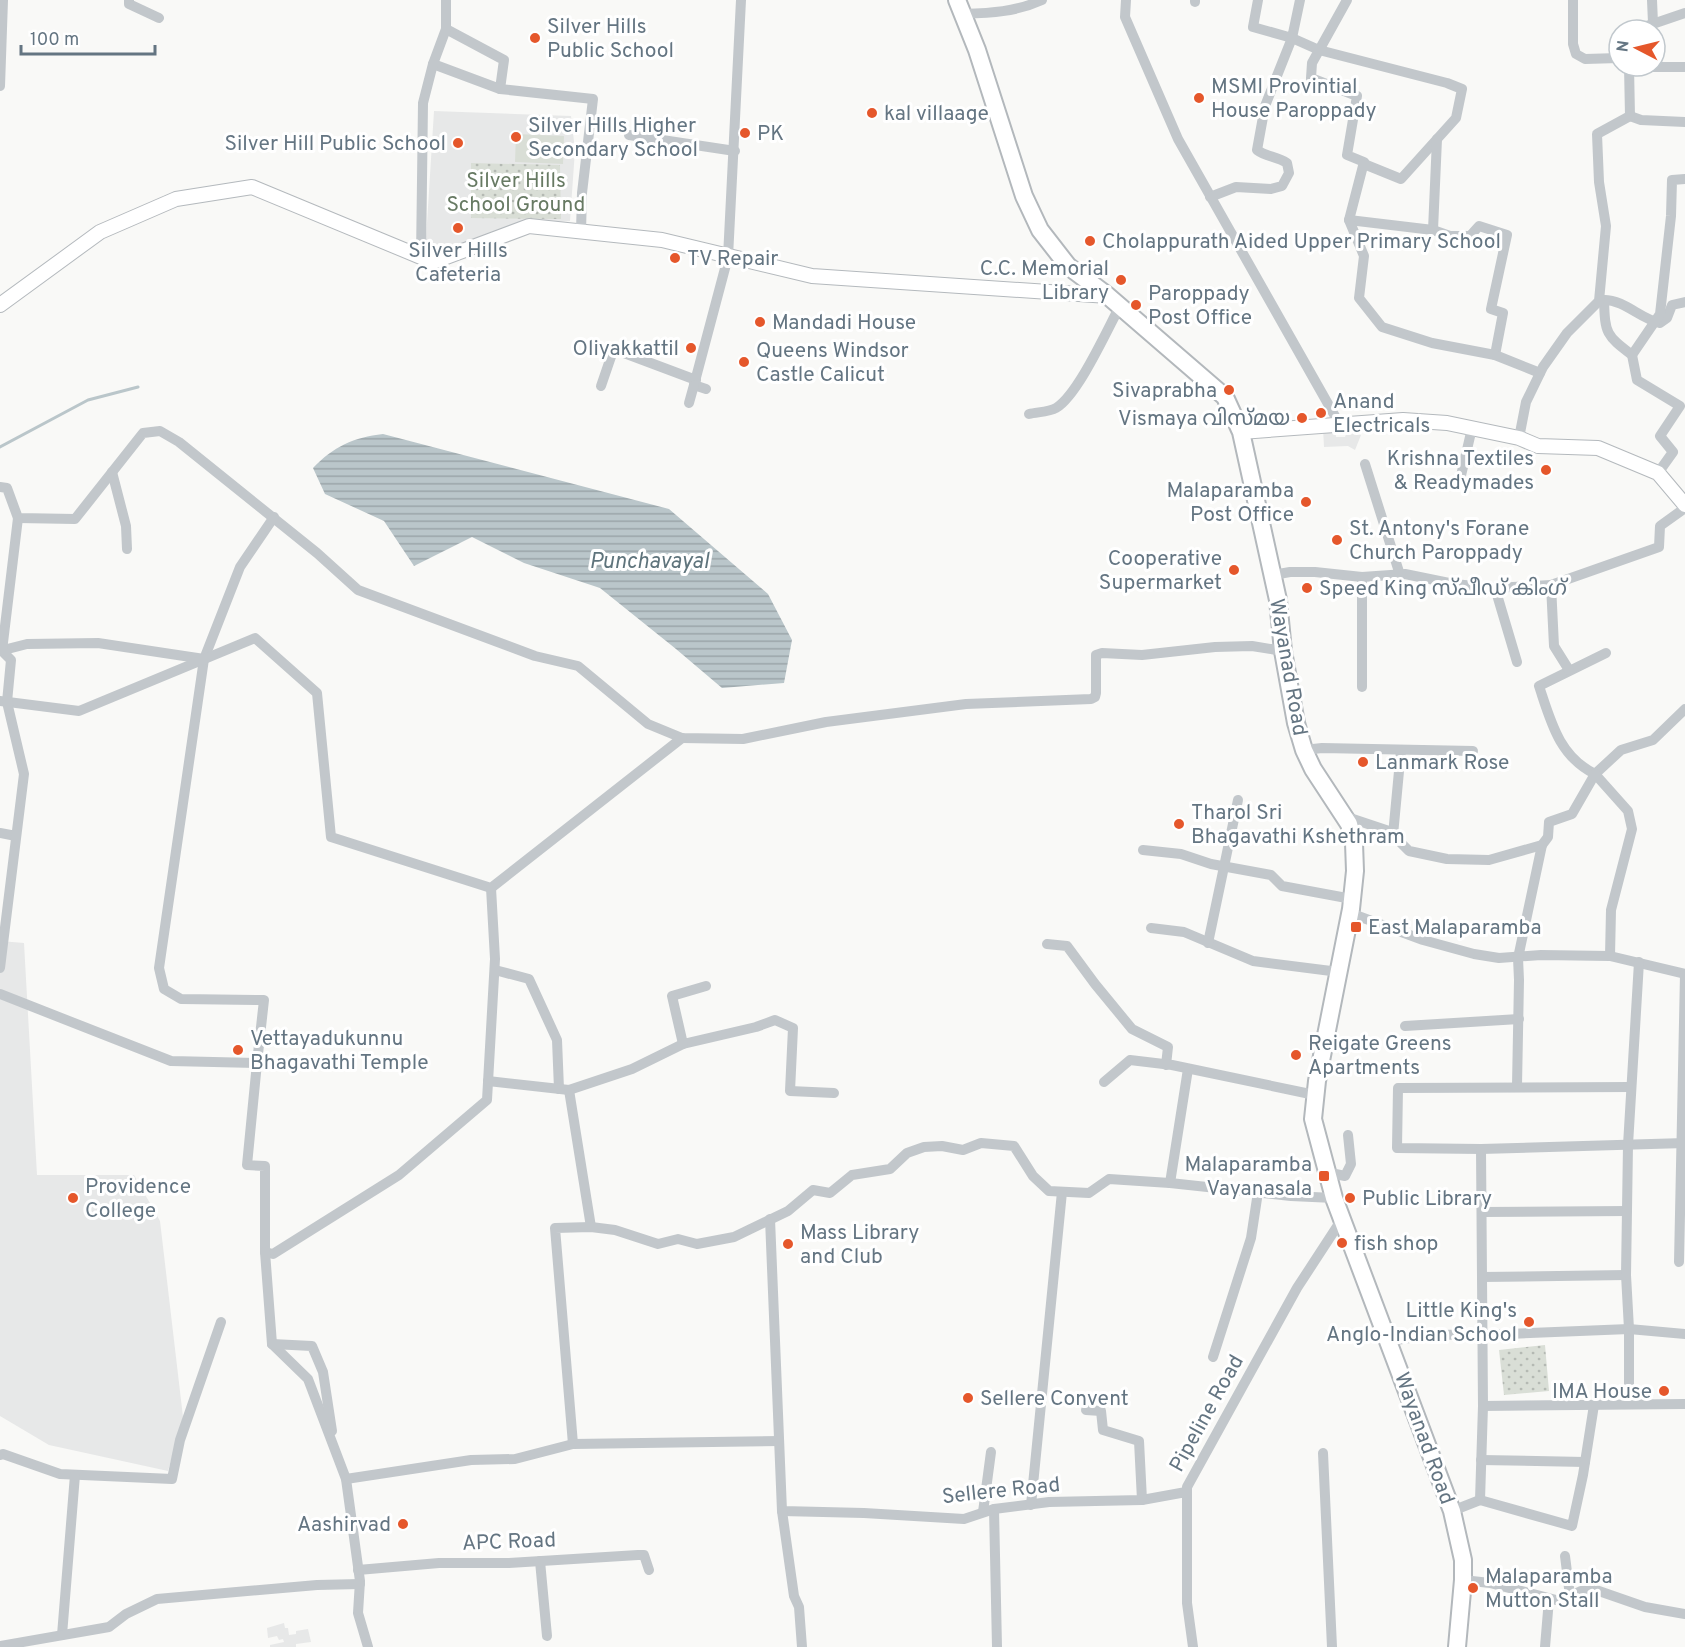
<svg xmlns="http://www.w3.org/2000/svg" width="1685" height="1647" viewBox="0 0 1685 1647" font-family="Overpass,'Noto Sans Malayalam',sans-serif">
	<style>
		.built { fill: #e7e8e8 }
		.grass { fill: url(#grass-dots) }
		.pitch { fill: #d9ded6 }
		.water { fill: url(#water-rules) }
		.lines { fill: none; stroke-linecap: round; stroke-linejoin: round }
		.stream { stroke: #bac6ca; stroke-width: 3 }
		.major-casing { stroke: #b4b9bd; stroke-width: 16 }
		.highway-casing { stroke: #b3b8bc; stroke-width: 20 }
		.minor { stroke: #c2c7cb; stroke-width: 10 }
		.major { stroke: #fff; stroke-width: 14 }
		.highway { stroke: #fff; stroke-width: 16 }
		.poi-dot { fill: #e5572b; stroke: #fff; stroke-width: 2 }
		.labels { text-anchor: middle; stroke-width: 6; stroke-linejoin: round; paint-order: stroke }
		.poi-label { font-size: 21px; fill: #647582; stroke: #fff; text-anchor: start }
		.park-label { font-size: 21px; fill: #677a63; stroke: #fff }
		.street-label { font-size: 21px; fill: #647582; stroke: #fff }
		.water-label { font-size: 22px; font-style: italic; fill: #5f747c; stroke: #fff }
	</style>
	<defs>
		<pattern id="grass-dots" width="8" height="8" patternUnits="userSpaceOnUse" patternTransform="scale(1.5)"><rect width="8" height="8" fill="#d9ded6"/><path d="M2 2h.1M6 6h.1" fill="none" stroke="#b4b9b3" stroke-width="1.8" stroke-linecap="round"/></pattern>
		<pattern id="water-rules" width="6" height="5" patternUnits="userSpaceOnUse" patternTransform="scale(1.5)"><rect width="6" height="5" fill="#bac6ca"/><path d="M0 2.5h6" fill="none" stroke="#9ba5a9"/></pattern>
	</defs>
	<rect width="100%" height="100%" fill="#f9f9f7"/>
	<g class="built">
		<polygon points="434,111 571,116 575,150 570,221 519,225 425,255"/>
		<polygon points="1323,428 1335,428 1336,437 1345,437 1348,429 1361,435 1355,450 1348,446 1324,447"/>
		<polygon points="0,941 24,943 37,1175 134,1175 160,1221 183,1417 168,1471 49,1445 0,1416"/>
		<polygon points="284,1623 285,1628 288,1628 289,1635 296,1634 296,1631 308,1629 311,1642 296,1644 296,1647 270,1647 270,1645 284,1642 283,1639 279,1640 277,1636 268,1638 267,1628"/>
	</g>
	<g class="grass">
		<polygon points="471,163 560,165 561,219 471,218"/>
		<polygon points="1545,1345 1549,1391 1504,1395 1499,1350"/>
	</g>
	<polygon class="pitch" points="516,134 564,136 563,164 515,162"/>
	<path class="water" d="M383,434L669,509L768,594L792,640L784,683L722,688L676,649L600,588L524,563L472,537L414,566L384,521L325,494L313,468C333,447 354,437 383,434Z"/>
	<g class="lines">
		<polyline class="stream" points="0,447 88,400 138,387"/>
		<g class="major-casing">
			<g id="major">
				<polyline points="0,305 100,232 176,199 252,187 433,262 529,226 662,240 812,276 1108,296"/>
				<polyline points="1241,432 1403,420 1447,423 1519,438 1538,446 1598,448 1658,473 1685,505"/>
			</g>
		</g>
		<g class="highway-casing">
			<polyline id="highway" points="957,0 977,50 1024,196 1040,230 1068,266 1108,296 1225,397 1241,432 1278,600 1283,651 1296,723 1304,750 1313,769 1349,824 1354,843 1355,871 1351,909 1317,1081 1313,1119 1334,1198 1452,1511 1463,1560 1463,1580 1457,1647"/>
		</g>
		<g class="minor">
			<polyline points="129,0 129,4 159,18"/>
			<polyline points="1126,0 1125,17 1178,139 1340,425"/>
			<polyline points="1258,0 1253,27 1292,38 1300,0"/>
			<polyline points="1347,0 1312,63 1311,78 1357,96 1347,155 1364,162 1349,220 1433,230 1450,236 1470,236 1479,226 1507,235 1491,309 1503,313 1495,355"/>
			<polyline points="1573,0 1573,44 1576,54 1585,59 1619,58"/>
			<polyline points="1652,0 1653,23"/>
			<polyline points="1195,2 1195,0"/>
			<path d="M963,14C990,13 1016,12 1042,0"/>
			<polyline points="446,29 504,60 500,89"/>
			<polyline points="1635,30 1685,13"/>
			<polyline points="433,64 500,89 593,99 582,193 581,232"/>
			<polyline points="1629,67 1685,67"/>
			<polyline points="0,86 3,0"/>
			<polyline points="1630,116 1641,120 1685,122"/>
			<polyline points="629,135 735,151"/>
			<path d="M1210,197L1236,187L1271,189L1282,186L1289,173L1287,163C1277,156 1266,157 1257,150L1265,106L1292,38L1319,50L1447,83L1462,89L1456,118L1401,179L1364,164"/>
			<polyline points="1349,220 1364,256 1359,298 1382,327 1432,343 1495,355 1540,373"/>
			<polyline points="1433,230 1437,139"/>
			<polyline points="421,258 423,103 433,64 446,29 446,0"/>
			<path d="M1604,300C1625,300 1640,319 1660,323L1667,318L1672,305L1685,302"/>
			<path d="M1599,301L1604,300C1605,334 1606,335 1632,355L1637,380L1680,406L1660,436L1673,452L1658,473"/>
			<polyline points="1632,355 1660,314 1671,216 1672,180 1685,179"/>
			<polyline points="601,386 613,351 616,350 696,380"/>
			<polyline points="706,389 694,385 728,257 741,0"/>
			<polyline points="689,403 694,385"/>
			<path d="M1029,414C1037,412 1049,412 1056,408C1078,395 1107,330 1120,306"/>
			<polyline points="1519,438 1526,402 1543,367 1567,333 1599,301 1606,226 1599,182 1597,134 1630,116 1629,66"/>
			<polyline points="1365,464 1400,575"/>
			<polyline points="112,472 126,526 127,549"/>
			<polyline points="1460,480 1472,428"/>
			<polyline points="0,487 7,488 18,518 75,519 143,433 160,431 179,442 317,553 358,590 535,656 578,666 648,724 682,738 743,739 826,722 966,704 1091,699 1095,697 1096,693 1096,655 1102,653 1142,655 1215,647 1252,646 1283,651"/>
			<polyline points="1273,575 1290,572 1315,572 1362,577 1405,574 1454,584 1495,588 1517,662"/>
			<polyline points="1362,577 1362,687"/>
			<polyline points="1495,588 1551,585"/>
			<polyline points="0,651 27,644 98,643 204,659 159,968 164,989 181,999 264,1000 257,1063"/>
			<path d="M1606,653L1539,686C1551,722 1559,756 1595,774L1621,750L1653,740L1685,709"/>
			<polyline points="204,659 240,567 274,517"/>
			<polyline points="1569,670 1554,646 1551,585 1659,547 1660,526 1685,508"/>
			<polyline points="0,701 79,711 255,638 317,693 331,837 491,888 682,738"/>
			<polyline points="1304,750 1322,748 1473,751"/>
			<polyline points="1344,816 1389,831 1409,851 1447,859 1489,860 1542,845 1548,837 1549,822 1572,814 1595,774 1628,811 1632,829 1611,910 1610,956"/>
			<polyline points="0,833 16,836"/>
			<polyline points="1393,835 1401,750"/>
			<polyline points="1143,850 1181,854 1211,864 1271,875 1282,886 1352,899"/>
			<polyline points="1350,913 1423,940 1474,954 1499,958 1541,955 1610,956 1685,974"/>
			<polyline points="1151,928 1184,932 1253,961 1339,972"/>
			<polyline points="1208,943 1238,800"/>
			<polyline points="1047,944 1067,946 1095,984 1132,1029 1168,1047 1166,1065"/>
			<polyline points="0,968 24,774 7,702 11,660 2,651 18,518"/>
			<polyline points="495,970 529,979 557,1040 559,1089"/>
			<polyline points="706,986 672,996 683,1044 756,1027 775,1020 793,1028 790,1091 834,1093"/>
			<polyline points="0,994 171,1061 257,1063 247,1165 265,1166 265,1252 273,1254 399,1175 487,1100 495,959 491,888"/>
			<polyline points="1405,1026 1519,1019"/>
			<polyline points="488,1081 569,1090 632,1069 683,1044"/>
			<polyline points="1104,1082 1130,1060 1172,1065 1315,1095"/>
			<polyline points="1517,1086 1519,980 1518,958 1542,845"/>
			<polyline points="1631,1087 1398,1088 1397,1148 1481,1149 1685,1143"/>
			<polyline points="569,1090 591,1227"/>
			<polyline points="1326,1172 1345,1176 1351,1164 1348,1135"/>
			<polyline points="1170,1183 1188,1069"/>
			<polyline points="1482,1212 1627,1211"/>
			<polyline points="770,1219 782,1511 864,1513 964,1519 994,1509 1049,1502 1142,1500 1186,1492"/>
			<polyline points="265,1252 272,1344"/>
			<polyline points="1679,1262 1685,974"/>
			<polyline points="1482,1277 1626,1275"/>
			<polyline points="1389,1341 1430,1335 1508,1334 1629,1329 1685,1334"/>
			<polyline points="272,1344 308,1379 346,1479 360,1581 358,1613 368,1647"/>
			<polyline points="272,1344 312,1346 323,1372 332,1431"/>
			<polyline points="1213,1357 1251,1238 1258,1192"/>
			<polyline points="1629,1404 1629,1329 1626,1275 1628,1145 1639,962"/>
			<polyline points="1483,1406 1685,1404"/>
			<polyline points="1086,1410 1101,1411 1103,1430 1139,1441 1142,1500"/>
			<polyline points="573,1444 555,1228 591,1227 615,1230 658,1244 678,1239 697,1244 734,1237 788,1211 813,1190 830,1193 852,1175 890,1169 907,1153 924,1147 942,1146 963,1150 981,1143 1014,1146 1033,1176 1049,1191 1089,1193 1109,1179 1170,1183 1291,1196 1334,1198"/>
			<polyline points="1323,1453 1332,1647"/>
			<polyline points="0,1455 3,1454 60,1474 172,1479 180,1440 221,1322"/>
			<polyline points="1481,1460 1585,1462"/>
			<polyline points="346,1479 471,1460 515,1459 573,1444 779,1441"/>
			<polyline points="1480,1500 1572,1526 1583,1475 1594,1405"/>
			<polyline points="1031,1505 1062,1192"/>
			<polyline points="994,1509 997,1647"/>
			<polyline points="782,1511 794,1596 799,1607 802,1647"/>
			<polyline points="1452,1511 1480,1500 1483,1406 1481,1149"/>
			<polyline points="983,1512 991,1452"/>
			<polyline points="1565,1556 1570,1596"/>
			<polyline points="540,1561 547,1636"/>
			<polyline points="358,1570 439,1563 509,1563 638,1555 644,1555 649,1570"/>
			<polyline points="1463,1580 1490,1583 1560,1601 1581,1591 1596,1590 1645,1607 1685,1614"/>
			<polyline points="62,1635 75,1475"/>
			<polyline points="0,1646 109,1627 126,1614 157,1599 317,1585 360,1584"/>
			<polyline points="1193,1647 1187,1603 1187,1487 1297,1288 1342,1219"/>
			<polyline points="1545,1647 1549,1599"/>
		</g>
		<use href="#major" class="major"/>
		<use href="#highway" class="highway"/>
	</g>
	<g class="poi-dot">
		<circle cx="535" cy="38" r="6"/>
		<circle cx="1199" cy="98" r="6"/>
		<circle cx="872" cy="113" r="6"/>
		<circle cx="745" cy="133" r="6"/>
		<circle cx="516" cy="137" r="6"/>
		<circle cx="458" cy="143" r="6"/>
		<circle cx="458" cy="228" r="6"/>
		<circle cx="1090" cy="241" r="6"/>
		<circle cx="675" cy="258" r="6"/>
		<circle cx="1121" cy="280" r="6"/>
		<circle cx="1136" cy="305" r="6"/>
		<circle cx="760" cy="322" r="6"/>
		<circle cx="691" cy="348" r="6"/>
		<circle cx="744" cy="362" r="6"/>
		<circle cx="1229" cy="390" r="6"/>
		<circle cx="1321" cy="413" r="6"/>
		<circle cx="1302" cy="418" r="6"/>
		<circle cx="1546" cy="470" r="6"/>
		<circle cx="1306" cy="502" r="6"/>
		<circle cx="1337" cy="540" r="6"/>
		<circle cx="1234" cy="570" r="6"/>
		<circle cx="1307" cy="588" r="6"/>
		<circle cx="1363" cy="762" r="6"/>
		<circle cx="1179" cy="824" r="6"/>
		<rect x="1350" y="921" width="12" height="12" rx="3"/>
		<circle cx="238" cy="1050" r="6"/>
		<circle cx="1296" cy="1055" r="6"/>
		<rect x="1318" y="1170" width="12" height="12" rx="3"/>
		<circle cx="73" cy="1198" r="6"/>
		<circle cx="1350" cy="1198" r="6"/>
		<circle cx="1342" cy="1243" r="6"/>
		<circle cx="788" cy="1244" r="6"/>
		<circle cx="1529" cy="1322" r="6"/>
		<circle cx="1664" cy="1391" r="6"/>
		<circle cx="968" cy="1398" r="6"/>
		<circle cx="403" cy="1524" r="6"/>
		<circle cx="1473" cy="1588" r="6"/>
	</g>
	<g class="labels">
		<g class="poi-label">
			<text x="547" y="33">Silver Hills<tspan x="547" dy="24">Public School</tspan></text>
			<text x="1211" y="93">MSMI Provintial<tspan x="1211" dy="24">House Paroppady</tspan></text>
			<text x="884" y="120">kal villaage</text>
			<text x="528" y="132">Silver Hills Higher<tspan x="528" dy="24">Secondary School</tspan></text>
			<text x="757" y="140">PK</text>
			<text x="446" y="150" text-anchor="end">Silver Hill Public School</text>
			<text x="1102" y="248">Cholappurath Aided Upper Primary School</text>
			<text x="458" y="257" text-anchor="middle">Silver Hills<tspan x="458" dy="24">Cafeteria</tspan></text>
			<text x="687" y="265">TV Repair</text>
			<text x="1109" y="275" text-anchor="end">C.C. Memorial<tspan x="1109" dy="24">Library</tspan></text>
			<text x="1148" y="300">Paroppady<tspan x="1148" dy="24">Post Office</tspan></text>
			<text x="772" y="329">Mandadi House</text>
			<text x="679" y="355" text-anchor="end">Oliyakkattil</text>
			<text x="756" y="357">Queens Windsor<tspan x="756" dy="24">Castle Calicut</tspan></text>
			<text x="1217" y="397" text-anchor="end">Sivaprabha</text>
			<text x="1333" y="408">Anand<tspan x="1333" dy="24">Electricals</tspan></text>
			<text x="1290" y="425" text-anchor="end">Vismaya വിസ്മയ</text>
			<text x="1534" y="465" text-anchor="end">Krishna Textiles<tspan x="1534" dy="24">&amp; Readymades</tspan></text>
			<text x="1294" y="497" text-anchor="end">Malaparamba<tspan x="1294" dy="24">Post Office</tspan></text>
			<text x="1349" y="535">St. Antony's Forane<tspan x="1349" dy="24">Church Paroppady</tspan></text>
			<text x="1222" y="565" text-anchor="end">Cooperative<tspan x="1222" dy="24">Supermarket</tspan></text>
			<text x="1319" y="595">Speed King സ്പീഡ് കിംഗ്</text>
			<text x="1375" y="769">Lanmark Rose</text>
			<text x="1191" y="819">Tharol Sri<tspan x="1191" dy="24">Bhagavathi Kshethram</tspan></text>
			<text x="1368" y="934">East Malaparamba</text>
			<text x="250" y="1045">Vettayadukunnu<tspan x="250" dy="24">Bhagavathi Temple</tspan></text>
			<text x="1308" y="1050">Reigate Greens<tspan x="1308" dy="24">Apartments</tspan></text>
			<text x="1312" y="1171" text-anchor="end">Malaparamba<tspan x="1312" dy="24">Vayanasala</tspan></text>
			<text x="85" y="1193">Providence<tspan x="85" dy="24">College</tspan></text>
			<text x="1362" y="1205">Public Library</text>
			<text x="800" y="1239">Mass Library<tspan x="800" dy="24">and Club</tspan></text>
			<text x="1354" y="1250">fish shop</text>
			<text x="1517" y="1317" text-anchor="end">Little King's<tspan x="1517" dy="24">Anglo-Indian School</tspan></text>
			<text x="1652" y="1398" text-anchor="end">IMA House</text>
			<text x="980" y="1405">Sellere Convent</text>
			<text x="391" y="1531" text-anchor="end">Aashirvad</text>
			<text x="1485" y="1583">Malaparamba<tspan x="1485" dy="24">Mutton Stall</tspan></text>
		</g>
		<g class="park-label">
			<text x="516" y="187">Silver Hills<tspan x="516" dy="24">School Ground</tspan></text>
		</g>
		<g class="street-label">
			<text transform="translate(1289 667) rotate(80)" y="7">Wayanad Road</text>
			<text transform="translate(1206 1413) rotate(-61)" y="7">Pipeline Road</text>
			<text transform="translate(1425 1438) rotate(70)" y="7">Wayanad Road</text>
			<text transform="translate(1001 1490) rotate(-6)" y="7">Sellere Road</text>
			<text transform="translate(509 1541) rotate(-2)" y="7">APC Road</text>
		</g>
		<g class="water-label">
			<text x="649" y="568">Punchavayal</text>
		</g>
	</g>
	<g transform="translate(1637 48) rotate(277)"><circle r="28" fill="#ffffff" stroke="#c1c8cd" stroke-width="1.5"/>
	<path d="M0-4.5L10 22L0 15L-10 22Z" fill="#e5572b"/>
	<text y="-9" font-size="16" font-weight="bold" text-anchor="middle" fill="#647582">N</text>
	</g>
	<path d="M21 45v9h134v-9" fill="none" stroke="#647582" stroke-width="3"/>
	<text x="30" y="45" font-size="18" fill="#647582" stroke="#ffffff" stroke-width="4.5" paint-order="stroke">100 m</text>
</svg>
